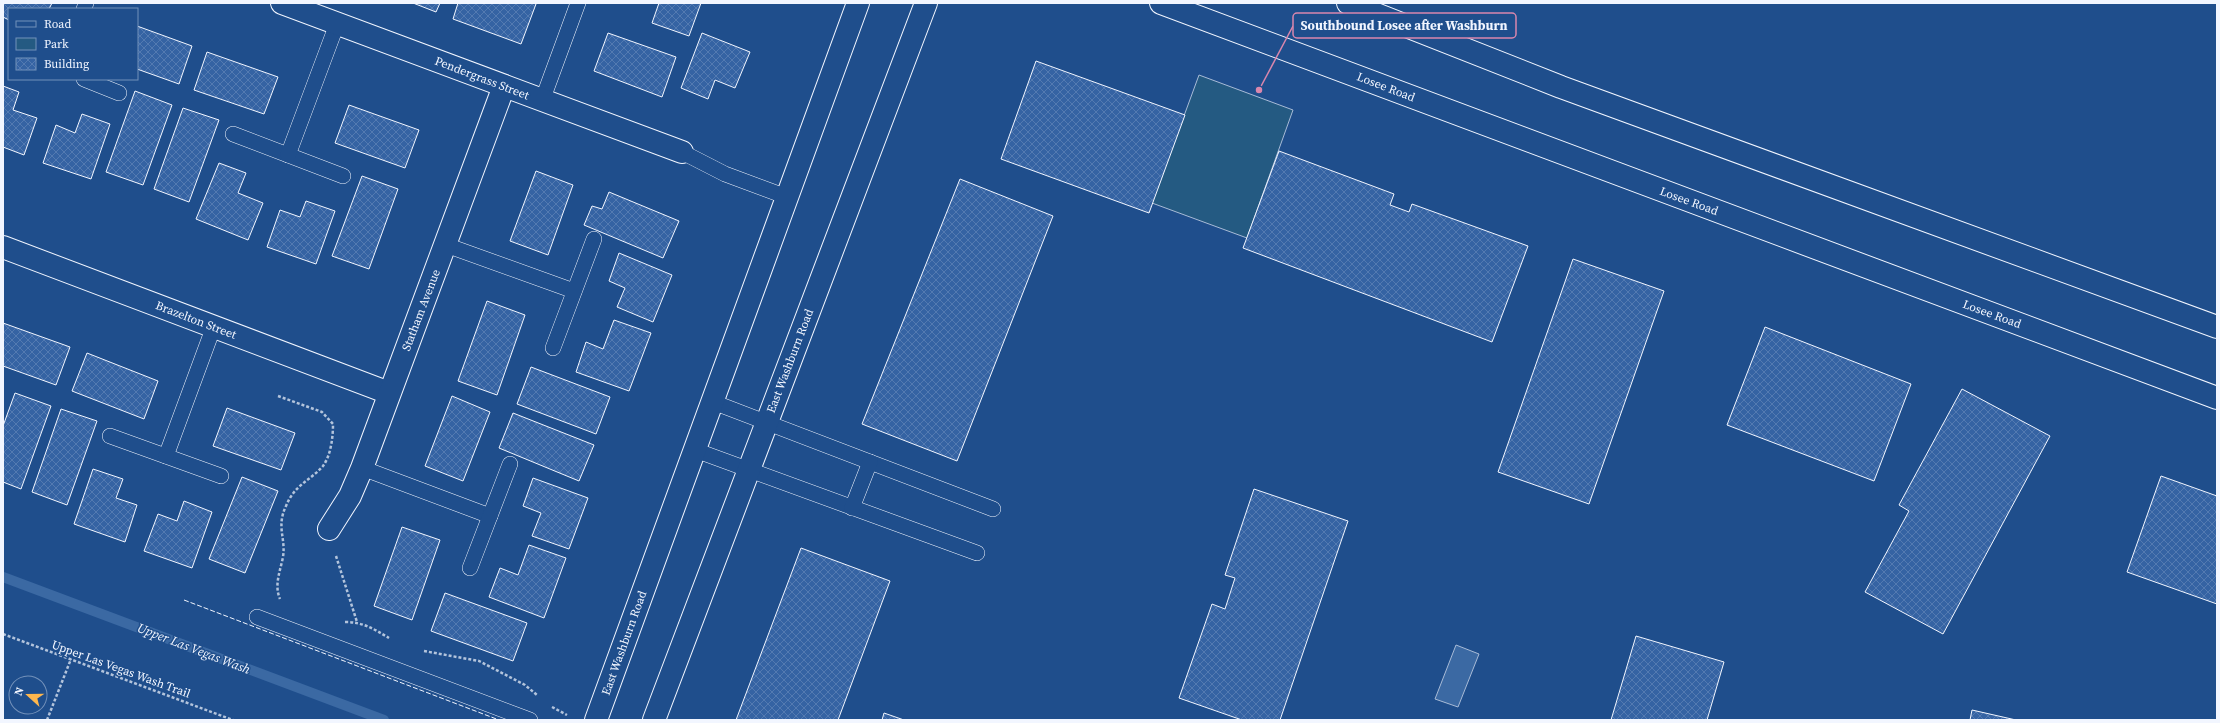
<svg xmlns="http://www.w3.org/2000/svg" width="2220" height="723" viewBox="0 0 2220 723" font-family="'Source Serif 4',serif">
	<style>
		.green { fill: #245a82; stroke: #a8bbd7 }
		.water { fill: #3b69a3; stroke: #a8bbd7 }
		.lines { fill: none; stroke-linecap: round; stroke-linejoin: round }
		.stream { stroke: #3b69a3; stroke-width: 10 }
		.building { fill: url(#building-cross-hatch); stroke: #f2f6ff }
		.service-casing { stroke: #f2f6ff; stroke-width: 16 }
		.minor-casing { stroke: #f2f6ff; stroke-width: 24 }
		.tertiary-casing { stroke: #f2f6ff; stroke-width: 24 }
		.secondary-casing { stroke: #f2f6ff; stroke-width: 24 }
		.path { stroke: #b3c4dc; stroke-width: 2.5; stroke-dasharray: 3 2; stroke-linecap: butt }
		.service { stroke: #1f4e8c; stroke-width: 15 }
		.minor { stroke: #1f4e8c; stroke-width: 22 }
		.tertiary { stroke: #1f4e8c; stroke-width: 22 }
		.secondary { stroke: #1f4e8c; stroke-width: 22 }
		.fence { stroke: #f2f6ff; stroke-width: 1; stroke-dasharray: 5 2; stroke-linecap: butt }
		.labels { text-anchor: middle; stroke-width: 3; stroke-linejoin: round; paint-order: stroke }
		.street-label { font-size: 12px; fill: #f2f6ff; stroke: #1f4e8c }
		.water-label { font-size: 13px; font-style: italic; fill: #f2f6ff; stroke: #1f4e8c }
		.leader { fill: none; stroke: #da87ad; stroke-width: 1.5 }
		.callout-dot { fill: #da87ad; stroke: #1f4e8c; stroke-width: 1.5 }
		.callout { fill: #1f4e8c; stroke: #da87ad; stroke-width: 1.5 }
		.callout-label { font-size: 13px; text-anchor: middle; font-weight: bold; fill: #f2f6ff }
	</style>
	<defs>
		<pattern id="building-cross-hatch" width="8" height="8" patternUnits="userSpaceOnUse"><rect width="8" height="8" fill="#3563a3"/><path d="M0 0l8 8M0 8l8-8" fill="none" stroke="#537ab1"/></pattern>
	</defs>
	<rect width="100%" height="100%" fill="#1f4e8c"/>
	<polygon class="green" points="1199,75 1293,110 1247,238 1152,203"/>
	<polygon class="water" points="1456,645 1479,654 1458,707 1435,699"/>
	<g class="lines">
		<polyline class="stream" points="3,577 384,720"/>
	</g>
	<g class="building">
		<polygon points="3,3 52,3 49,9 9,9 9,20 3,17"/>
		<polygon points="413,3 440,3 436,12"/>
		<polygon points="458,3 533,3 536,4 521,44 453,19"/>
		<polygon points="659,3 701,3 689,36 652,23"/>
		<polygon points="137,26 192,46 179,84 137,69"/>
		<polygon points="608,33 676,57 662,97 594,71"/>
		<polygon points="702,33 750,52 735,88 715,80 708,99 681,88"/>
		<polygon points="207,52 278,77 264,114 194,90"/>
		<polygon points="1036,61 1185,115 1149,213 1001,159"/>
		<polygon points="3,86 19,92 13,110 37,118 24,155 3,147"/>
		<polygon points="135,91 172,105 143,185 106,172"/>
		<polygon points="349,105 419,130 405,168 335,143"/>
		<polygon points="183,108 219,120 189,202 154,189"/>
		<polygon points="82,114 110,124 91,179 43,163 56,125 75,133"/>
		<polygon points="1279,151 1394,194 1390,205 1409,212 1412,204 1528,246 1492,342 1243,248"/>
		<polygon points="219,163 246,173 238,193 263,203 248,240 196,219"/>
		<polygon points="536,171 573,185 548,255 510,241"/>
		<polygon points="362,176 398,189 369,269 332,256"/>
		<polygon points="960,179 1053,216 957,461 862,424"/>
		<polygon points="609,192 679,221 663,258 584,225 592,206 602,209"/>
		<polygon points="306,201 335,211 316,264 267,247 280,210 300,217"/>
		<polygon points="619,253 672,275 653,322 617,307 625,288 609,281"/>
		<polygon points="1573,259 1664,291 1589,504 1498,472"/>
		<polygon points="487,301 525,315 497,395 458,381"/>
		<polygon points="614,320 651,333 629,391 576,372 586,342 603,349"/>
		<polygon points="3,323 70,347 56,385 3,366"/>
		<polygon points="1765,327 1911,384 1874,481 1727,425"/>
		<polygon points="87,353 158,381 144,419 72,391"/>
		<polygon points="531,367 610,397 596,434 517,404"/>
		<polygon points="1962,389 2050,436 1943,634 1865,592 1909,511 1899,505"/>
		<polygon points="15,393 51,406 21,489 3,482 3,426"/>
		<polygon points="452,396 490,412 463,481 425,466"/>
		<polygon points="227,408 295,433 281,470 213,446"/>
		<polygon points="61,409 97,421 67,505 32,492"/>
		<polygon points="513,413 594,445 579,481 499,448"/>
		<polygon points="93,469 123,479 116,498 137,505 125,542 74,524"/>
		<polygon points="2161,476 2217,496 2217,604 2127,572"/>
		<polygon points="242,477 278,491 245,573 209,559"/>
		<polygon points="533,478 588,498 569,549 532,536 541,513 523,506"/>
		<polygon points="1254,489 1348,521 1280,720 1242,720 1179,698 1212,604 1225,609 1235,578 1225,575"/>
		<polygon points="184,501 212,512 192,568 144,551 158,514 177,521"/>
		<polygon points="402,527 440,540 412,620 374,606"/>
		<polygon points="529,545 566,558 544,618 489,597 500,568 518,575"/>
		<polygon points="801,548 890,581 838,720 736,720"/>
		<polygon points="445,593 527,623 513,661 431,631"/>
		<polygon points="1636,636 1724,662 1707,720 1611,720"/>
		<polygon points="1972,710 2016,720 1970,720"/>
		<polygon points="884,713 904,720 882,720"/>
	</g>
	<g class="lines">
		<g class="service-casing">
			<g id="service">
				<polyline points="84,9 86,3"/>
				<polyline points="84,79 119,93"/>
				<polyline points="542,101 578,3"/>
				<polyline points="233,134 343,176"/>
				<polyline points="682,152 725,174 787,197"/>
				<polyline points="288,155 337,24"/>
				<polyline points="446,245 574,291"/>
				<polyline points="553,348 594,239"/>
				<polyline points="713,402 993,509"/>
				<polyline points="110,436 221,476"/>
				<polyline points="695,450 977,553"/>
				<polyline points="166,456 214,326"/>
				<polyline points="362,468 490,516"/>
				<polyline points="852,508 870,462"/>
				<polyline points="470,568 510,464"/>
				<polyline points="257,617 530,720"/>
			</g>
		</g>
		<g class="minor-casing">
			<g id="minor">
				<polyline points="282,3 682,152"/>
				<polyline points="3,247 389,393"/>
				<polyline points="329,529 350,496 362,468 504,86"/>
			</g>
		</g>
		<g class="tertiary-casing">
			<g id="tertiary">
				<polyline points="596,720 858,3"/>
				<polyline points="654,720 926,3"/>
			</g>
		</g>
		<g class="secondary-casing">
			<g id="secondary">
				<polyline points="1161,3 2217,398"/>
				<polyline points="1348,3 1561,87 2217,327"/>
			</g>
		</g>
		<g class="path">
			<path d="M278,396L322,412L333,424C333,437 331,455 323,466C310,481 295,484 286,506C276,527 286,538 283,557C280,572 274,585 280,599"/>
			<polyline points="336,556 357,622"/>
			<path d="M345,622C363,622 374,629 389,638"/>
			<polyline points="3,634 233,720"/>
			<polyline points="424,651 479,661 525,685 537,695"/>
			<polyline points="552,707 567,715"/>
			<polyline points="47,720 71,659"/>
		</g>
		<use href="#service" class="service"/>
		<use href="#minor" class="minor"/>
		<use href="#tertiary" class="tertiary"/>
		<use href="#secondary" class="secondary"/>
		<polyline class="fence" points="184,600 499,720"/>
	</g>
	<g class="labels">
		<g class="street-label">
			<text transform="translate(482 78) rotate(21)" y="4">Pendergrass Street</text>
			<text transform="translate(1386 87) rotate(21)" y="4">Losee Road</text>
			<text transform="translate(1689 201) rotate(20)" y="4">Losee Road</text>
			<text transform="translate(421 310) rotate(-69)" y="4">Statham Avenue</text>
			<text transform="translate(1992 314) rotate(20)" y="4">Losee Road</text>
			<text transform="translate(196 320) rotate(21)" y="4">Brazelton Street</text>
			<text transform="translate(790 361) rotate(-69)" y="4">East Washburn Road</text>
			<text transform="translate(624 643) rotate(-70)" y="4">East Washburn Road</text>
			<text transform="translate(121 669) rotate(20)" y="4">Upper Las Vegas Wash Trail</text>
		</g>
		<g class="water-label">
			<text transform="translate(194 648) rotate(21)" y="5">Upper Las Vegas Wash</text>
		</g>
	</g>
	<path class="leader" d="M1259 90L1293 26"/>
	<circle class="callout-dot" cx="1259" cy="90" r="4"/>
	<rect class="callout" x="1293" y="13" width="223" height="25" rx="4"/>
	<g class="callout-label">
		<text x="1404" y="30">Southbound Losee after Washburn</text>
	</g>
	<rect width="2220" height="723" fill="none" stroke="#f2f6ff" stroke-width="8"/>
	<rect x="8" y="8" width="130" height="72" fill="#1f4e8c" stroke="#7391ba"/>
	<rect x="16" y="21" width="20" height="6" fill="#1f4e8c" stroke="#7391ba"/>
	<text x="44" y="28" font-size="12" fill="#f2f6ff">Road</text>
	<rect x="16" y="38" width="20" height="12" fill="#245a82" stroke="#7391ba"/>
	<text x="44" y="48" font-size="12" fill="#f2f6ff">Park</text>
	<rect x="16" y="58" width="20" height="12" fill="url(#building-cross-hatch)" stroke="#7391ba"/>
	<text x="44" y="68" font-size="12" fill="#f2f6ff">Building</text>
	<g transform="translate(28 695) rotate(291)"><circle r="19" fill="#1f4e8c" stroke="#7391ba"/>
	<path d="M0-3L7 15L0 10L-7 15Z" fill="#ffb74d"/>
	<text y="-6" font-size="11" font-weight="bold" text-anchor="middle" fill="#f2f6ff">N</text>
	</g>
</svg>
